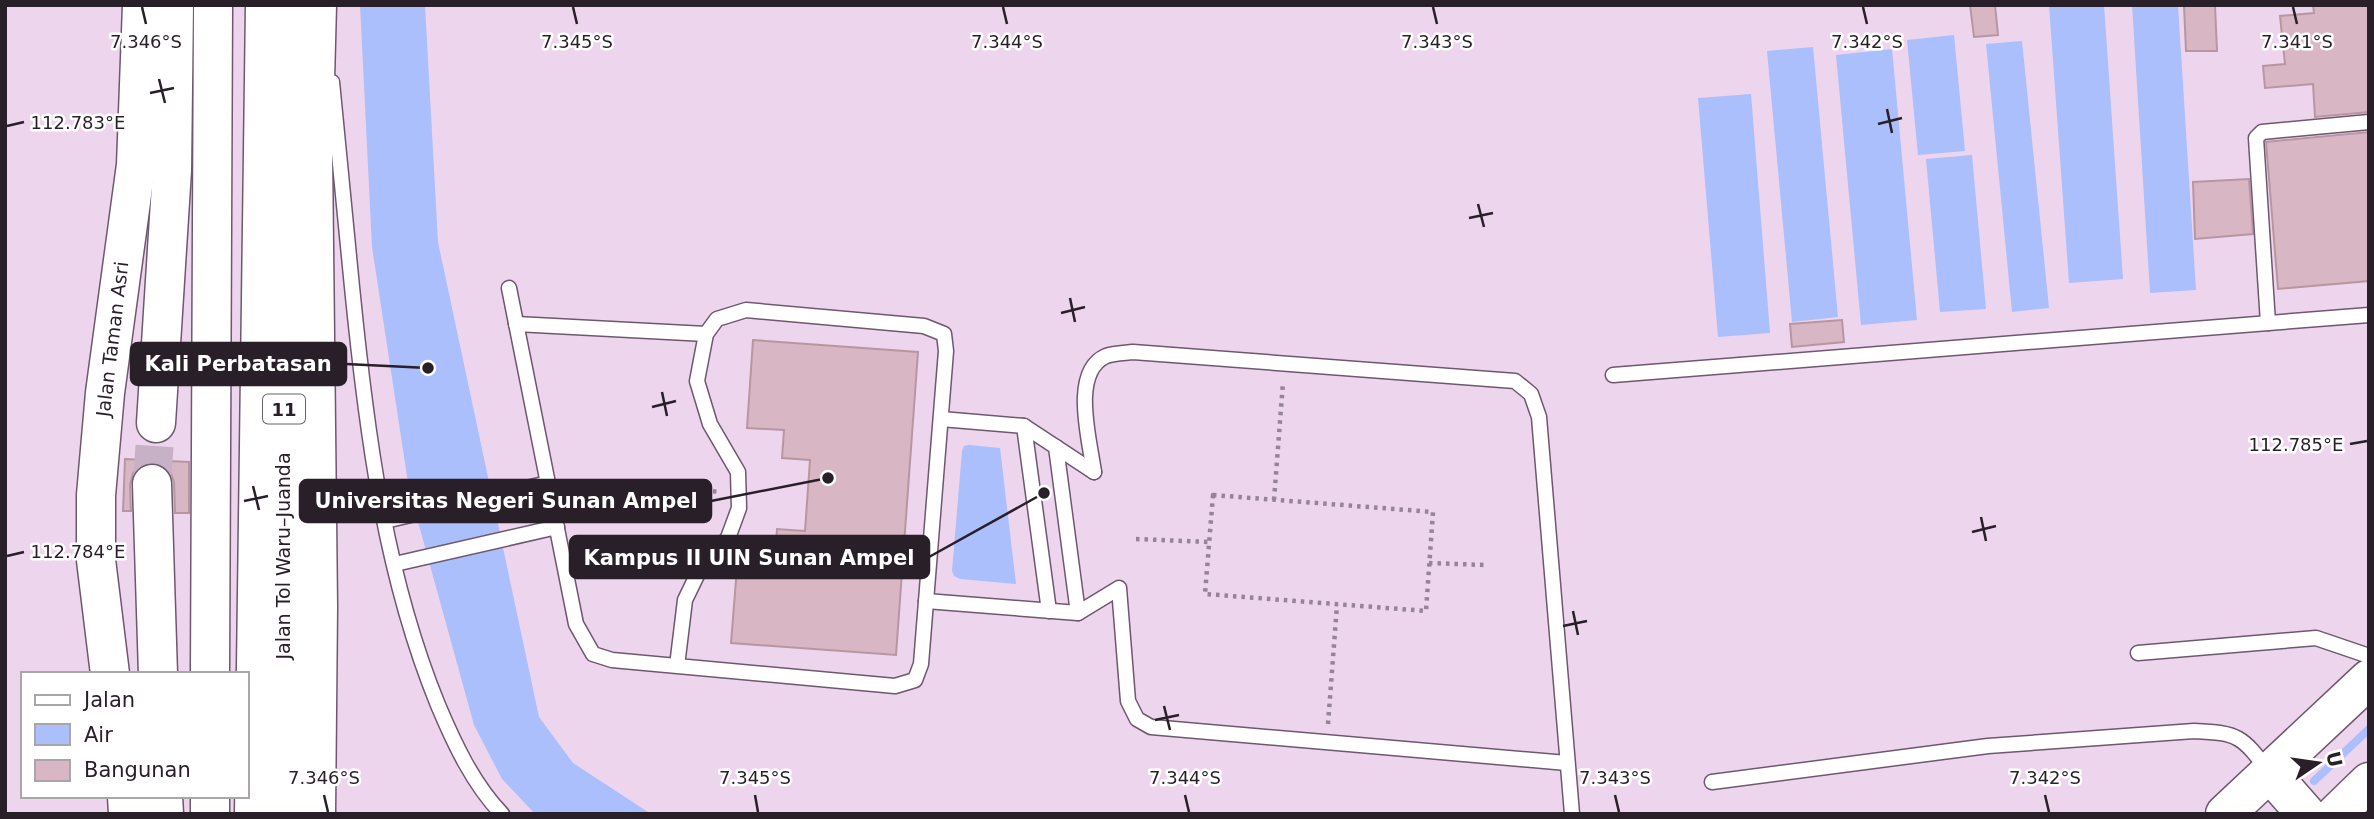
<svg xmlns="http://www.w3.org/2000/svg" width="2374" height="819" viewBox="0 0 2374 819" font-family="'DejaVu Sans',sans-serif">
  <rect width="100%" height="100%" fill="#eed5ee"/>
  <!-- water -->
  <g fill="#aabffb">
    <path d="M360,5h65l13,237 101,475 34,46 78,51h-116l-33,-35 -28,-54 -65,-236 -37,-242z"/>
    <path d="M2049,5h55l19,274 -54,4z"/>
    <path d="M2132,5h46l18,285 -46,3z"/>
    <path d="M1954,35l11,116 -47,4 -11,-115z"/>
    <path d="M2022,41l27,267 -37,4 -26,-268z"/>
    <path d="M1813,47l25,270 -46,5 -25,-271z"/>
    <path d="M1892,49l25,271 -56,5 -25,-270z"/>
    <path d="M1751,94l19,239 -52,4 -20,-239z"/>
    <path d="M1972,155l14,154 -46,3 -14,-153z"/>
    <path d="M969,445l31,3 16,136 -56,-5 -6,-3 -2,-5 10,-120 2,-5z"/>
  </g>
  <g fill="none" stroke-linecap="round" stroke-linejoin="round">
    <!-- stream -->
    <path stroke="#aabffb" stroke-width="8" d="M2314,781l55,-52"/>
  </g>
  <!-- building -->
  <g fill="#d9b6c3" stroke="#b796a2" stroke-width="2">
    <path d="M1970,5h25l3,30 -24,2z"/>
    <path d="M2184,5h31l2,46h-31z"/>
    <path d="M2313,5h56v107l-54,5 -2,-33 -48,4 -2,-22 22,-2 -5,-48 34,-3z"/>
    <path d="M2369,132v149l-91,8 -12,-147z"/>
    <path d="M2249,179l4,55 -58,5 -2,-57z"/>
    <path d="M1842,320l2,22 -52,5 -2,-23z"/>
    <path d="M753,340l165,12 -22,303 -165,-12 7,-88 37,2 2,-28 28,2 5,-71 -28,-2 2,-28 -37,-2z"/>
    <path d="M125,459l64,3v51h-14l-1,-30 -3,-10 -8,-8 -11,-3 -11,3 -8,8 -3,12 1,26h-8z"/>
  </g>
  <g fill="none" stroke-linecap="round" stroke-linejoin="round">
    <!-- motorway-tunnel -->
    <path stroke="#c6b1c6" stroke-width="38" stroke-dasharray="38 19" stroke-linecap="butt" d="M152,484l4,-61"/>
    <defs>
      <g id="service">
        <path d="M332,82c6,68 14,137 20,205 14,141 32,286 86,418 16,38 35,79 64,109"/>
        <path d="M509,288l67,336 17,30 19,6 283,26 20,-6 6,-16 25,-313 -2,-17 -20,-8 -178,-16 -29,9 -11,15 -9,47 13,43 28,48 1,36 -11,30 -27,29 -16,33 -8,66"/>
        <path d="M2268,323l-12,-185 6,-6 107,-10"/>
        <path d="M516,324l190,10"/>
        <path d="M1613,375l756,-60"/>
        <path d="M941,419l83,7 70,46"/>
        <path d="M1024,426l25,185"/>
        <path d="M1056,447l22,166"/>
        <path d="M1094,472c-4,-31 -24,-100 12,-116 8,-3 19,-3 27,-4l382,29 16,13 8,23 33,397"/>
        <path d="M385,521l163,-38"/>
        <path d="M395,564l162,-37"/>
        <path d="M926,601l152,12 41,-25 9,113 9,18 14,8 416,36"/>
        <path d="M2138,653l178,-15 53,18"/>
        <path d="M1712,782l276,-36 206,-15c45,2 48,5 75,41"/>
      </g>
      <g id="secondary">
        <path d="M110,674l-14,-114v-65l9,-102 31,-228 6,-160"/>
        <path d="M127,796l1,18"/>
        <path d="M254,814l11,-809"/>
        <path d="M316,814l2,-207 -5,-452 4,-150"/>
      </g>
      <g id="primary">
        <path d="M2270,773l36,41"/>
        <path d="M2225,814l144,-135"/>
        <path d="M2336,814l33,-32"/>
      </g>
      <g id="motorway">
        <path d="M156,423l16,-253 2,-165"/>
        <path d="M152,484l6,190"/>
        <path d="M210,674l3,-669"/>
        <path d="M163,796l1,18"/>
        <path d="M210,814v-18"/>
        <path d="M281,814l7,-809"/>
      </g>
    </defs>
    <!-- service casing -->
    <use href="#service" stroke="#6e586e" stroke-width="17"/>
    <!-- secondary casing -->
    <use href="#secondary" stroke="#6e586e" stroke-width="41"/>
    <!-- primary casing -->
    <use href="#primary" stroke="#6e586e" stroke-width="41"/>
    <!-- motorway casing -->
    <use href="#motorway" stroke="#6e586e" stroke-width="41"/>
    <!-- path -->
    <g stroke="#958495" stroke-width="4.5" stroke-dasharray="3.5 5" stroke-linecap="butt">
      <path d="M569,491l67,-6 85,7"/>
      <path d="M1213,495l220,17 -7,99 -221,-17z"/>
      <path d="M1274,500l9,-118"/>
      <path d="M1136,539l73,3"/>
      <path d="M1429,563l56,2"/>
      <path d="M1328,724l9,-119"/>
    </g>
    <!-- service -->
    <use href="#service" stroke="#fff" stroke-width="14"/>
    <!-- secondary -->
    <use href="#secondary" stroke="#fff" stroke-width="38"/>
    <!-- primary -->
    <use href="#primary" stroke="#fff" stroke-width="38"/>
    <!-- motorway -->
    <use href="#motorway" stroke="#fff" stroke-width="38"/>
  </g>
  <!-- ticks -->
  <path fill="none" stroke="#281f28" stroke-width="2.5" d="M142,7l4,17M573,7l4,17M1003,7l4,17M1433,7l4,17M1863,7l4,17M2293,7l4,17M159,79l6,24M150,93l24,-5M1887,109l5,24M1878,124l24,-6M7,126l17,-4M1478,204l6,23M1469,218l24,-5M1070,298l5,24M1061,313l24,-6M662,392l5,24M652,407l24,-6M2350,444l17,-3M253,486l6,24M244,501l24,-5M1981,517l5,24M1972,532l24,-6M7,556l17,-4M1573,611l5,24M1563,626l24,-5M1164,706l6,24M1155,720l24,-5M324,795l4,17M755,795l3,17M1185,795l4,17M1615,795l4,17M2045,795l4,17"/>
  <g text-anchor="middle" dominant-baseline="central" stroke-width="5" stroke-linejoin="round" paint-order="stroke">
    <!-- shield labels -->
    <rect fill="#fff" stroke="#686268" stroke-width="2" x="263" y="394.5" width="42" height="29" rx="5"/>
    <g font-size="18" font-weight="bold" fill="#281f28">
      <text x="284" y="409">11</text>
    </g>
    <!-- street labels -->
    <g font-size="19" fill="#281f28" stroke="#fff">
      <text transform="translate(112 339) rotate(-83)">Jalan Taman Asri</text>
      <text transform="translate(283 556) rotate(-90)">Jalan Tol Waru–Juanda</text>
    </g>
  </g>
  <g font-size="18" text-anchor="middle" fill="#281f28" stroke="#fff" stroke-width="5" stroke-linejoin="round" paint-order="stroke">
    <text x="146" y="48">7.346°S</text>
    <text x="577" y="48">7.345°S</text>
    <text x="1007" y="48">7.344°S</text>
    <text x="1437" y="48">7.343°S</text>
    <text x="1867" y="48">7.342°S</text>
    <text x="2297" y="48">7.341°S</text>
    <text x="78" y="129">112.783°E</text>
    <text x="2296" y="451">112.785°E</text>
    <text x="78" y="558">112.784°E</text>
    <text x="324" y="784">7.346°S</text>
    <text x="755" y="784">7.345°S</text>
    <text x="1185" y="784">7.344°S</text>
    <text x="1615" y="784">7.343°S</text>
    <text x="2045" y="784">7.342°S</text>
  </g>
  <!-- callouts -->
  <path fill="none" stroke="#281f28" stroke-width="2.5" d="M428 368L346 364M828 478L711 501M1044 493L929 557"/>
  <g fill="#281f28" stroke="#fff" stroke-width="2.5">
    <circle cx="428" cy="368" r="7"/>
    <circle cx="828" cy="478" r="7"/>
    <circle cx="1044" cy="493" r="7"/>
  </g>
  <g fill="#281f28" stroke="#281f28" stroke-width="2.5">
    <rect x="131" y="343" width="215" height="42" rx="7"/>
    <rect x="300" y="480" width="411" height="42" rx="7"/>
    <rect x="570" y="536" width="359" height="42" rx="7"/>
  </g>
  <g font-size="21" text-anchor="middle" font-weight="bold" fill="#fff">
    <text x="238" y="371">Kali Perbatasan</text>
    <text x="506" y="508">Universitas Negeri Sunan Ampel</text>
    <text x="749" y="565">Kampus II UIN Sunan Ampel</text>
  </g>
  <!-- border -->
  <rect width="2374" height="819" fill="none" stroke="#281f28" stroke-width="14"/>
  <!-- legend -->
  <rect x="21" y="672" width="228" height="126" fill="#ffffff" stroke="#a9a5a9" stroke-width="2"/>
  <rect x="35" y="695" width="35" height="10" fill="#ffffff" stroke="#a9a5a9" stroke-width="2"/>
  <text x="84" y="707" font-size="21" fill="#281f28">Jalan</text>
  <rect x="35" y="724" width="35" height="21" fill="#aabffb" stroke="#a9a5a9" stroke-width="2"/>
  <text x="84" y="742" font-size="21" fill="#281f28">Air</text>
  <rect x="35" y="760" width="35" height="21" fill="#d9b6c3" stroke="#a9a5a9" stroke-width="2"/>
  <text x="84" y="777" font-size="21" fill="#281f28">Bangunan</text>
  <!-- north arrow -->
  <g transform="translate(2318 763) rotate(77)" stroke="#ffffff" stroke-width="5" paint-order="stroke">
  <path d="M0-5L12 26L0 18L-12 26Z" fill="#281f28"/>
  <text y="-10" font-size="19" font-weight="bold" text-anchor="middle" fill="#281f28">U</text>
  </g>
</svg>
